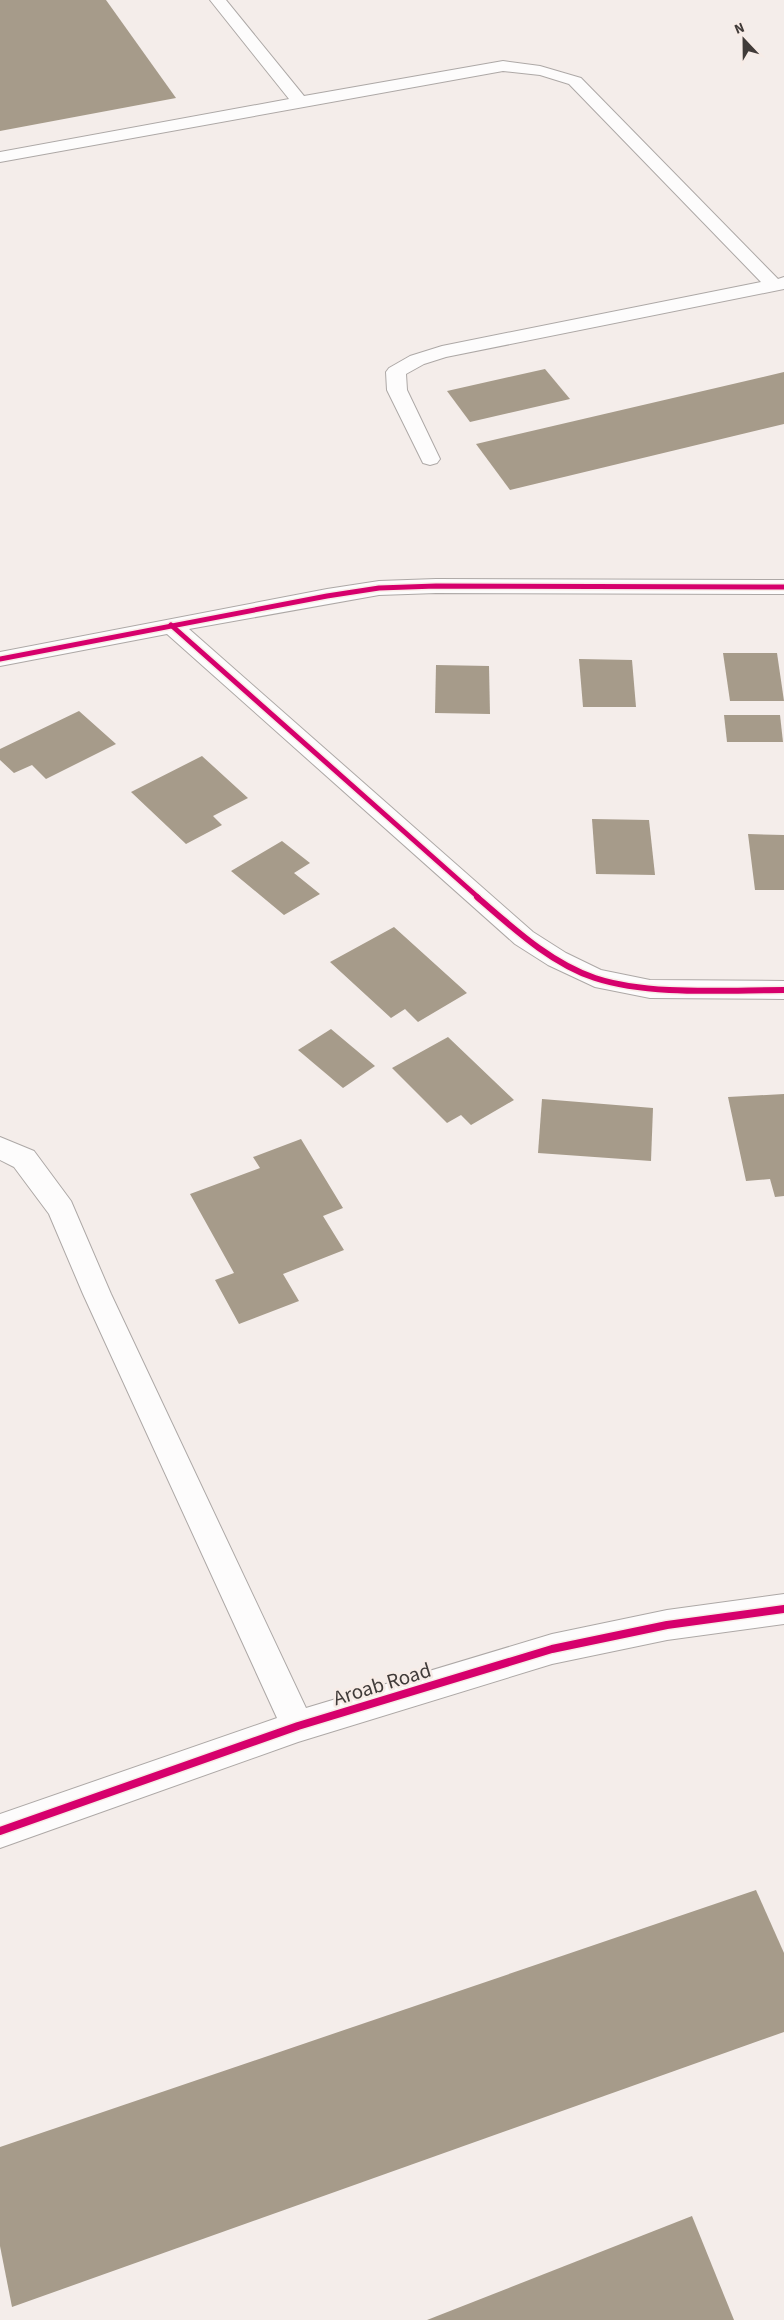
<svg xmlns="http://www.w3.org/2000/svg" width="784" height="2320" viewBox="0 0 784 2320" font-family="'Source Sans 3',sans-serif">
  <rect width="100%" height="100%" fill="#f4edea"/>
  <!-- building -->
  <g fill="#a69b8a">
    <path d="M0,0h106l70,98 -176,33z"/>
    <path d="M545,369l25,30 -100,23 -23,-31z"/>
    <path d="M784,372v52l-274,66 -34,-46z"/>
    <path d="M723,653h54l7,48h-54z"/>
    <path d="M579,659l53,1 4,47h-53z"/>
    <path d="M436,665l53,1 1,48 -55,-1z"/>
    <path d="M79,711l37,33 -70,35 -14,-14 -18,8 -14,-13v-11z"/>
    <path d="M724,715h56l3,27h-56z"/>
    <path d="M202,756l46,42 -35,18 9,9 -36,19 -55,-52z"/>
    <path d="M592,819l57,1 6,55 -59,-1z"/>
    <path d="M748,834l36,1v55h-29z"/>
    <path d="M282,841l28,22 -16,10 26,21 -36,21 -53,-44z"/>
    <path d="M394,927l73,66 -49,29 -13,-13 -14,9 -61,-56z"/>
    <path d="M331,1029l44,37 -32,22 -45,-38z"/>
    <path d="M448,1037l66,63 -43,25 -10,-10 -14,8 -55,-55z"/>
    <path d="M784,1094v102l-9,1 -5,-18 -24,2 -18,-84z"/>
    <path d="M542,1099l111,9 -2,53 -113,-8z"/>
    <path d="M301,1139l42,69 -20,8 21,34 -61,24 16,27 -60,23 -24,-44 19,-7 -44,-79 70,-26 -7,-11z"/>
    <path d="M756,1890l28,63v79l-772,275 -12,-61v-99z"/>
    <path d="M692,2216l42,104h-307z"/>
  </g>
  <g fill="none" stroke-linecap="round" stroke-linejoin="round">
    <defs>
      <g id="minor">
        <path d="M210,0h16l78,96 199,-35 37,5 41,12 197,201 6,-2v12l-338,68 -22,7 -18,10 1,16 33,69 -3,4 -7,2 -7,-2 -36,-73 -1,-18 3,-4 21,-12 32,-10 319,-64 -192,-198 -29,-9 -37,-4 -503,91v-10l289,-53z"/>
        <path d="M436,579l348,1v14l-348,-1 -57,2 -190,34 344,303 33,21 35,17 49,10 134,1v18l-134,-1 -55,-11 -47,-22 -33,-21 -348,-310 -167,32v-14l327,-63 52,-8z"/>
        <path d="M0,1137l34,14 37,50 40,93 195,414 246,-74 115,-24 117,-16v30l-117,16 -115,24 -254,78 -298,106v-34l277,-96 -194,-424 -34,-80 -35,-47 -14,-7z"/>
      </g>
    </defs>
    <!-- minor casing -->
    <use href="#minor" stroke="#ada8a6" stroke-width="2"/>
    <!-- minor -->
    <use href="#minor" fill="#fdfcfc" fill-rule="evenodd"/>
    <defs>
      <g id="cycleway-far2">
        <path d="M171,625l308,273"/>
        <path d="M0,659l327,-63 52,-8 57,-2 348,1"/>
      </g>
      <path id="cycleway-far1" d="M477,897c35,30 73,66 118,81 55,18 131,12 189,12"/>
      <path id="cycleway" d="M0,1831l298,-105 254,-77 115,-24 117,-16"/>
    </defs>
    <!-- cycleway-far2 casing -->
    <use href="#cycleway-far2" stroke="#f7ece7" stroke-width="8"/>
    <!-- cycleway-far1 casing -->
    <use href="#cycleway-far1" stroke="#f7ece7" stroke-width="9"/>
    <!-- cycleway casing -->
    <use href="#cycleway" stroke="#f7ece7" stroke-width="11"/>
    <!-- cycleway-far2 -->
    <use href="#cycleway-far2" stroke="#d6006c" stroke-width="5"/>
    <!-- cycleway-far1 -->
    <use href="#cycleway-far1" stroke="#d6006c" stroke-width="6"/>
    <!-- cycleway -->
    <use href="#cycleway" stroke="#d6006c" stroke-width="8"/>
  </g>
  <g text-anchor="middle" dominant-baseline="central" stroke-width="5" stroke-linejoin="round" paint-order="stroke">
    <!-- near-street labels -->
    <g font-size="21" fill="#403b39" stroke="#f7ece7">
      <text transform="translate(382 1684) rotate(-17)">Aroab Road</text>
    </g>
  </g>
  <!-- north arrow -->
  <g transform="translate(744 40) rotate(338)" stroke="#f7ece7" stroke-width="4" paint-order="stroke">
  <path d="M0-4L9 19L0 12L-9 19Z" fill="#403b39"/>
  <text y="-8" font-size="14" font-weight="bold" text-anchor="middle" fill="#403b39">N</text>
  </g>
</svg>
